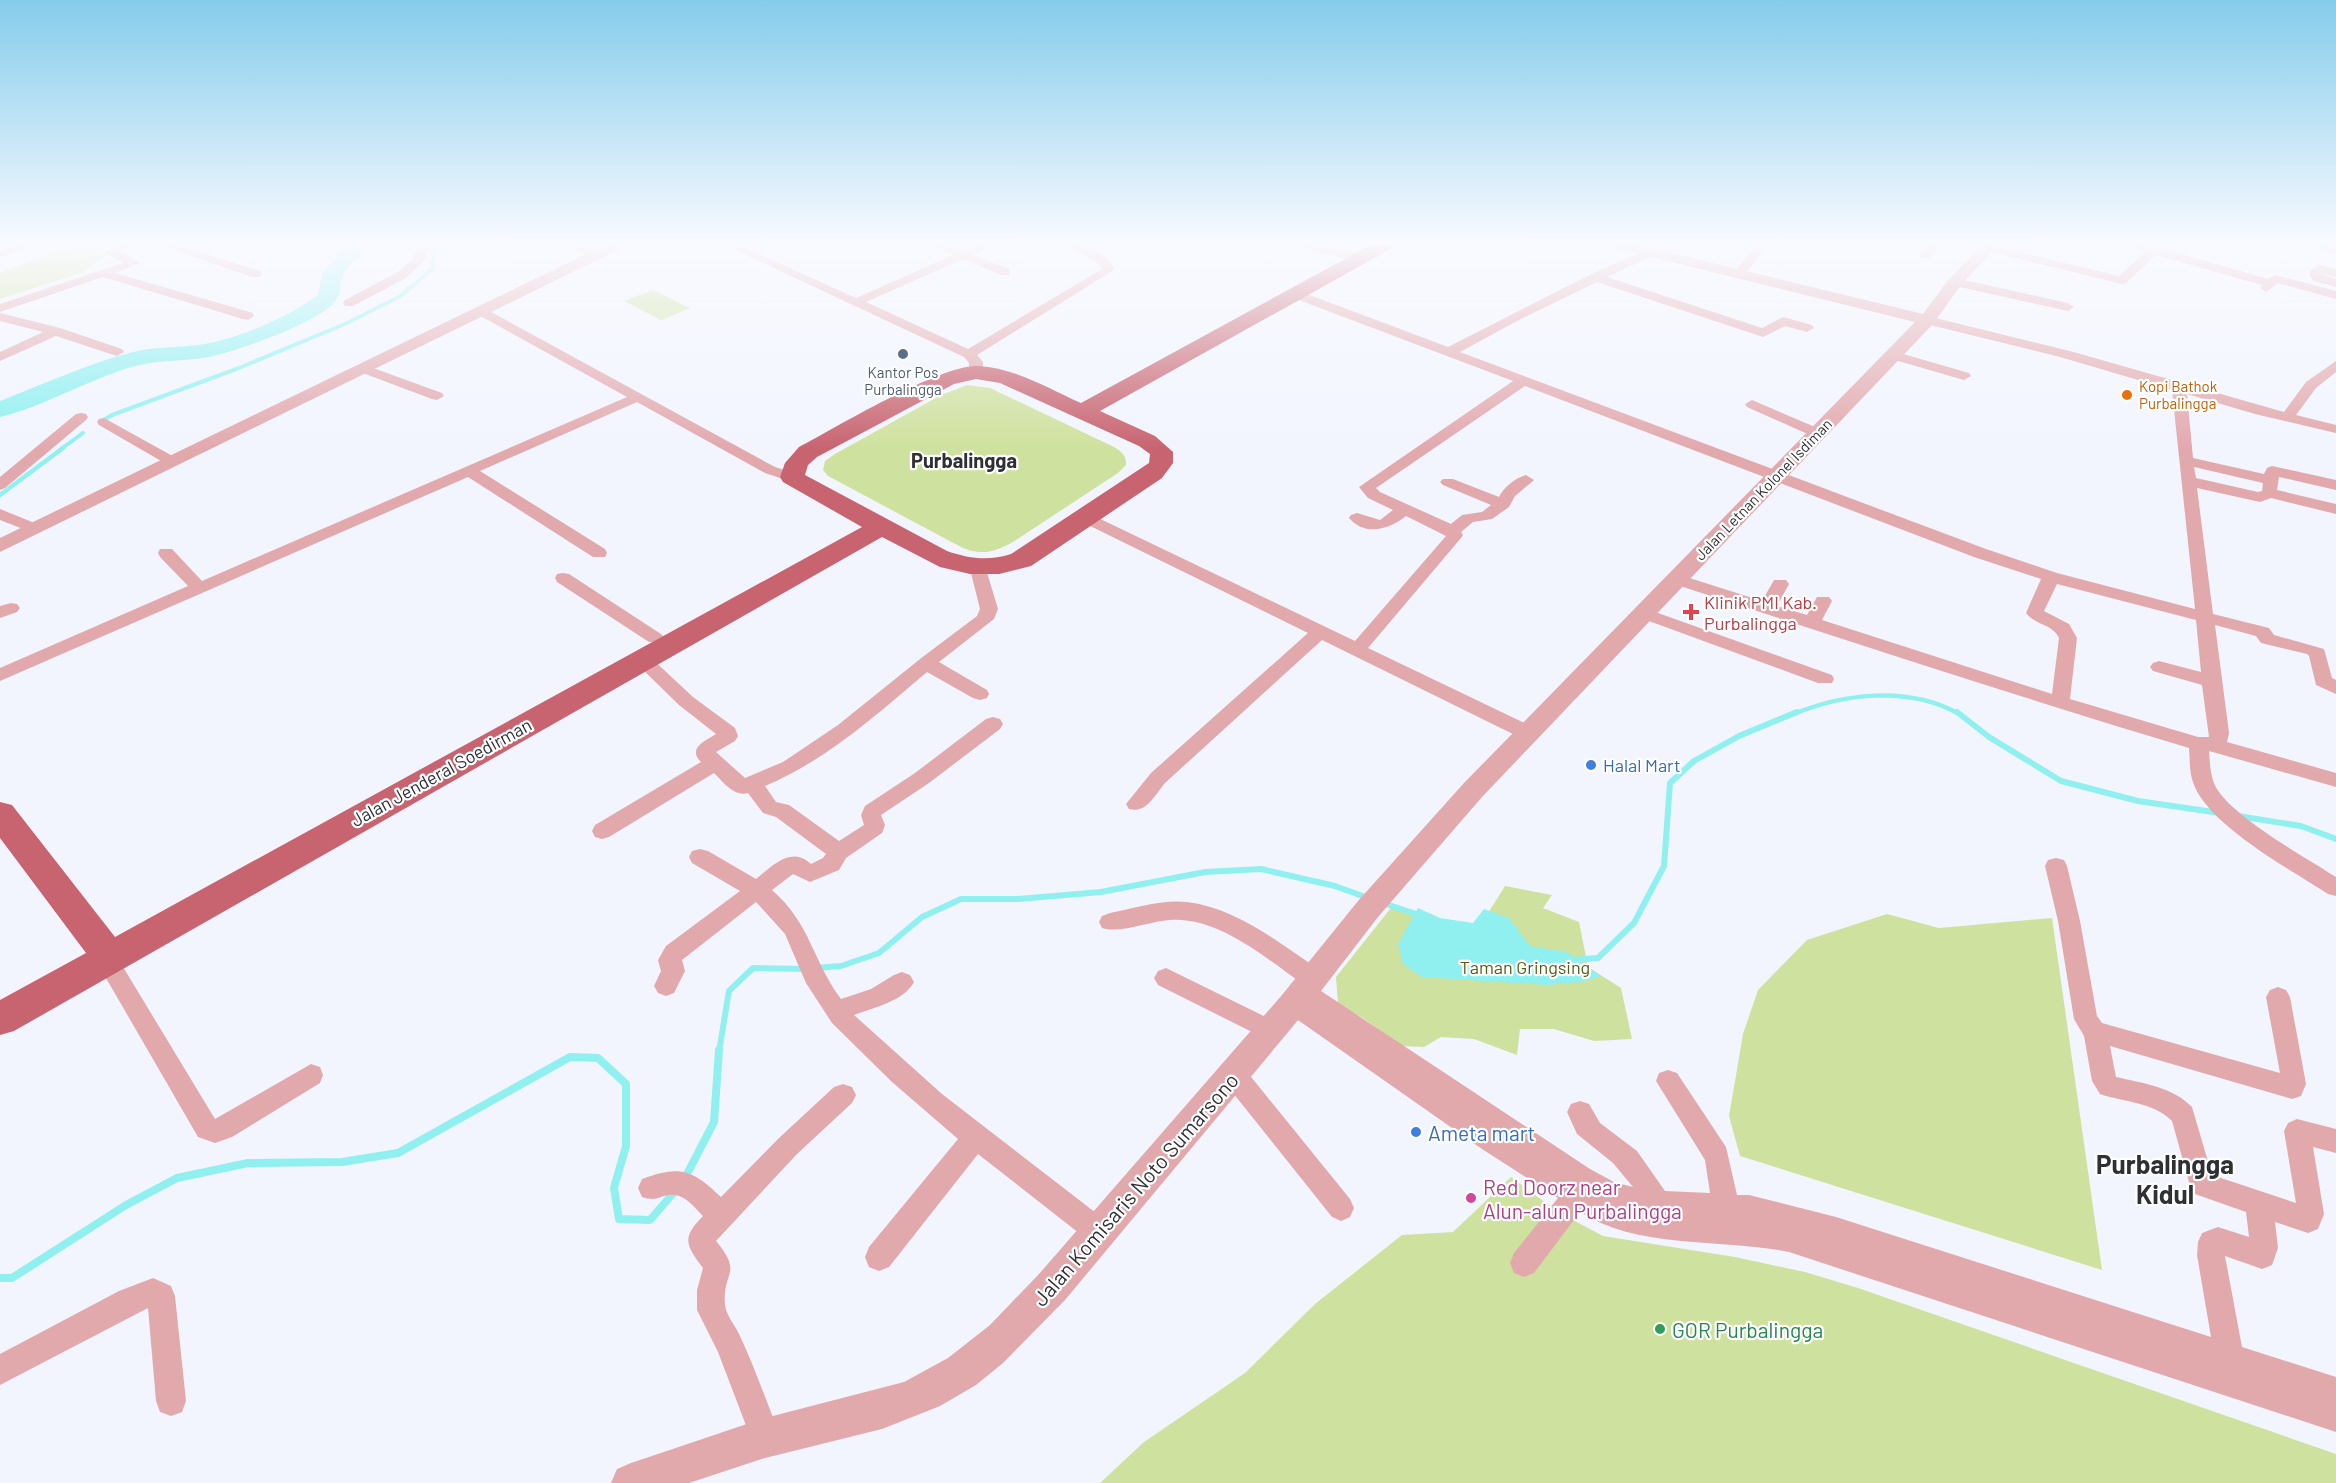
<svg xmlns="http://www.w3.org/2000/svg" width="2336" height="1483" viewBox="0 0 2336 1483" font-family="Barlow,sans-serif">
  <rect width="100%" height="100%" fill="#f2f5fe"/>
  <!-- green -->
  <g fill="#cfe19e">
    <path d="M77,242h51l-36,11 13,3 -21,16 -84,27v-26l62,-24h6z"/>
    <path d="M653,290l37,18 -29,12 -37,-19z"/>
    <path d="M967,385l23,3 124,59c8,5 12,8 12,18l-8,8 -102,67c-20,12 -35,17 -57,6l-131,-70 -5,-6 2,-9 10,-7 106,-59z"/>
    <path d="M1505,886l47,9 -9,13 36,14 9,45 33,21 11,51 -38,2 -40,-12h-34l-3,26 -43,-16 -33,-2 -17,10 -22,-1 -39,-28 -25,-14 -2,-27 58,-73 36,20 50,2z"/>
    <path d="M1887,914l52,14 113,-10 50,352 -362,-114 -11,-40 14,-82 15,-44 49,-50z"/>
    <path d="M1511,1177l47,35 45,24 132,21 70,15 53,16 478,166v29h-1236l44,-41 101,-69 70,-69 87,-69 51,-3z"/>
  </g>
  <!-- water -->
  <path fill="#90f0f0" d="M1418,908l22,10 33,5 11,-14 25,9 21,28 37,6 34,24 -18,6 -36,3 -125,-8 -19,-13 -5,-20z"/>
  <g fill="none" stroke-linecap="round" stroke-linejoin="round">
    <!-- stream-far3 -->
    <g stroke="#90f0f0" stroke-width="4">
      <path d="M100,422l12,-7 127,-47 106,-44 56,-28 32,-28v-21l4,-5"/>
      <path d="M61,449l22,-16"/>
    </g>
    <!-- stream-far2 -->
    <g stroke="#90f0f0" stroke-width="4.5">
      <path d="M0,495l63,-47"/>
      <path d="M1794,714c50,-21 116,-28 165,0"/>
    </g>
    <!-- stream-far1 -->
    <g stroke="#90f0f0" stroke-width="6">
      <path d="M1957,712l32,25 72,44 77,20 82,12"/>
      <path d="M2238,816l63,10 35,13"/>
      <path d="M1383,903l36,12"/>
      <path d="M1571,960l27,-2 36,-35 30,-57 6,-83 24,-22 45,-25 58,-24"/>
      <path d="M815,968l26,-2 38,-13 43,-36 39,-18h57l83,-7 104,-20 56,-3 74,17 33,12"/>
      <path d="M719,1052l10,-61 24,-23 53,1"/>
    </g>
    <!-- stream -->
    <g stroke="#90f0f0" stroke-width="8">
      <path d="M685,1178l29,-56 5,-72"/>
      <path d="M0,1278h12l114,-73 51,-27 71,-15 94,-1 56,-9 172,-96 28,1 28,26v62l-12,42 5,31 31,1 26,-30"/>
    </g>
    <!-- river -->
    <path fill="#90f0f0" fill-rule="evenodd" d="M339,242h24l2,2c-3,14 -14,18 -21,29 -5,8 -2,19 -7,26 -14,23 -101,52 -128,58 -26,5 -51,2 -77,10 -45,13 -87,39 -132,50v-16c44,-17 87,-37 133,-49 24,-6 48,-4 72,-8 35,-6 85,-28 113,-49l4,-21 22,-26z"/>
    <!-- minor -->
    <g fill="#e2a9ad" fill-rule="evenodd">
      <path d="M23,242h17l-40,15v-8z"/>
      <path d="M124,242h15l-19,10 20,11 -25,10 138,40 1,3 -6,4 -5,-1 -140,-42 -103,35v-8l123,-41 -19,-11z"/>
      <path d="M151,242h17l92,29 2,3 -2,3h-8z"/>
      <path d="M419,242h12l-7,19 -18,17 -53,28h-8l-2,-3 2,-3 53,-28 15,-13z"/>
      <path d="M558,242h16l28,13 -2,3h-8z"/>
      <path d="M718,242h15l123,56 97,-43 -26,-11 -2,-2h16l22,9 21,-9h15l-26,13 36,14v6h-8l-38,-16 -97,43 102,47 134,-80 -3,-5 -36,-22c16,0 47,10 51,28l-137,85 6,7v10l-7,4 -7,-4v-9l-5,-6z"/>
      <path d="M1283,242h20l60,13 2,3 -6,4 -74,-18z"/>
      <path d="M1358,242h21l9,4 -6,4 -22,-6z"/>
      <path d="M1758,242h12l-27,35h-8l-2,-3z"/>
      <path d="M1931,242h12l-14,16h-8l-2,-3z"/>
      <path d="M2116,242h18l20,4 114,33 7,-4 4,1 57,15v8l-58,-16 -12,9 -6,-4 2,-3 -106,-30 -30,28 -4,1 -139,-34 -2,-2 6,-4 132,32 26,-24z"/>
      <path d="M2298,242h19l19,4v8l-36,-10z"/>
      <path d="M1650,248l4,1v6l-47,22 155,51 21,-11 29,8 2,3 -7,4 -22,-6 -22,11 -166,-55 -80,39 -57,31 526,197 71,24 138,36 -23,-219 -112,-33 -138,-34 -1,-3 6,-4 143,35 214,61 22,-30 30,-21v11l-20,16 -20,27 40,10v8l-81,-19 -68,-20 6,64 71,16 3,-6 5,-2 64,14v10l-57,-13 -2,13 59,14v10l-65,-16 -11,4 -63,-14 16,126 56,14 5,7 50,14 8,29 4,2v14l-20,-9 -7,-29 -2,-2 -46,-11 -5,-7 -41,-11 14,108 -2,9 109,31v14l-127,-36c1,10 1,23 5,32 12,31 93,75 122,94v19l-8,-2c-37,-24 -118,-68 -134,-109 -5,-11 -4,-25 -5,-37 -174,-52 -346,-109 -518,-165l-2,-4 2,-4 6,-1 85,27 12,-21h12l3,4 -12,22 30,9 10,-18h12l3,4 -10,19 230,74 7,-56c-6,-14 -24,-13 -33,-25l15,-34 -67,-22 -449,-171 -149,102 4,4 71,32 11,-9 20,-3 9,-7 -48,-20 -3,-3 3,-3h10l46,18c5,-10 16,-19 27,-22l8,5 -19,16 -6,11 -17,12 -19,3 -12,10 2,3 -2,3 -93,110 167,80 3,5 -3,5 -7,2 -7,-2 -199,-98 -157,143c-10,12 -19,31 -36,26l-3,-5 25,-31 157,-140 -228,-112 -2,-3 2,-3h12l263,126 91,-105 -40,-20c-16,13 -41,21 -57,2l2,-3 6,-2 23,7 13,-10 -25,-12 -9,-11 154,-106 -222,-84 -2,-3 2,-3h8l149,56 143,-73zM2194,467l69,16 -1,8 -4,1 -62,-14zM2057,584l139,36 5,52 -42,-11 -6,2 -3,4 3,4 49,14 7,52h-11l-128,-38 7,-61 -8,-14 -25,-13z"/>
      <path d="M2320,265l16,4v8l-15,-3 15,5v8l-22,-6 -4,-4v-6z"/>
      <path d="M1955,278l113,25 6,4 -6,4 -117,-26v-6z"/>
      <path d="M482,307l293,160 22,7 3,3 -8,5 -27,-9 -128,-71 -157,69 125,78 2,4 -2,4h-12l-125,-80 -468,204v-13l188,-82 -28,-29 -2,-4 2,-4h12l30,32 425,-184 -150,-83 -1,-3 1,-3z"/>
      <path d="M0,313l60,15 62,21 2,3 -7,4 -61,-20 -56,25v-9l43,-20 -43,-11z"/>
      <path d="M1893,351l76,22 2,3 -7,4 -76,-22 -2,-3z"/>
      <path d="M365,365l77,28 2,3 -7,4 -5,-1 -72,-27 -2,-3z"/>
      <path d="M1752,400l70,30 2,3 -2,3h-10l-65,-29 -2,-3z"/>
      <path d="M81,413l5,1 2,3 -2,3 -81,68 -5,2v-13l76,-63z"/>
      <path d="M104,418l74,41 3,3 -8,5 -5,-2 -69,-40 -2,-3 2,-3z"/>
      <path d="M0,509l42,17 2,3 -8,5 -36,-14z"/>
      <path d="M978,564l8,5 12,40 -4,10 -55,43 48,28 2,4 -2,4 -7,2 -7,-2 -46,-26c-51,43 -100,88 -162,114l11,16 13,3 50,36 25,-16 -3,-10 4,-9 50,-33 71,-54 7,-2 7,2 3,5 -3,5 -71,54 -48,32 4,10 -3,8 -36,25 -7,12 -29,12 -17,-8 -21,16c39,34 40,70 69,109l30,-10 23,-14 8,-3 8,3 4,7c-10,19 -41,26 -60,33l88,79 167,129 4,9 -4,9 -10,4 -10,-4 -111,-87 -89,113 -10,4 -10,-4 -4,-10 4,-10 89,-108 -66,-57 -60,-59 -26,-40 -21,-49 -29,-32 -74,58 3,11 -11,22 -8,3 -8,-3 -4,-7 7,-15 -3,-11 8,-14 74,-55 -48,-28 -3,-6 3,-6 8,-2 8,2 48,28c16,-13 35,-34 55,-15l12,-6 3,-4 -50,-37 -13,-4 -15,-20c-14,4 -25,-11 -34,-20l-105,64 -7,2 -7,-2 -3,-6 3,-6 106,-63c-14,-14 4,-21 15,-28l-37,-29 -42,-41 -3,-4 3,-4h12l44,41 42,31 3,8 -3,5 -19,11 29,26 38,-16 55,-37 82,-66 57,-43 3,-7 -10,-40z"/>
      <path d="M563,573l6,1 92,60 3,4 -3,4h-12l-92,-60 -2,-4 2,-4z"/>
      <path d="M11,603l6,1 3,4 -3,4 -17,6v-12z"/>
      <path d="M1644,608l188,67 2,4 -2,4h-14l-180,-66 -3,-4 3,-4z"/>
      <path d="M2056,858l8,2 3,6 13,55 17,95 5,7 178,50 -14,-76 4,-7 8,-3 8,3 4,7 16,87 -5,12 -9,3 -182,-53 6,31c26,6 57,10 76,30l20,68 84,28 -12,-72 4,-8 9,-4 39,10v24l-23,-6 11,67 -6,15 -10,4 -33,-11 3,26 -6,17 -10,4 -37,-13 17,91 94,30v55l-547,-180c-67,-14 -150,-2 -209,-40l-46,61 -10,4 -10,-4 -4,-10 4,-10 44,-55 -76,-49 -197,-138 -4,-7 4,-7 7,-3 -2,-3 4,-7 6,-2c-37,-26 -82,-65 -130,-62 -20,1 -50,14 -68,8l-3,-6 3,-6 8,-3c25,-5 52,-14 77,-11 50,6 94,42 134,69l4,7 -4,7 -6,2 275,182 24,13 19,5 -20,-24 -36,-29 -10,-22 4,-8 9,-3 9,3 11,19 37,28 28,40 45,2 -5,-33 -49,-79 3,-8 9,-3 9,3 49,74 11,48h12l87,22 375,120 -14,-82 1,-13 4,-9 16,-6 31,10 -3,-25 -54,-19 -20,-72c-18,-19 -49,-19 -72,-27l-8,-13 -8,-45 -10,-17 -16,-98 -13,-55 3,-6z"/>
      <path d="M106,950l8,2 101,167 96,-55 9,3 3,8 -3,8 -88,54 -17,6 -17,-6 -103,-178 3,-7z"/>
      <path d="M1166,968l112,55 4,7 -4,7 -8,3 -8,-3 -104,-52 -4,-7 4,-7z"/>
      <path d="M1234,1064l9,3 107,132 4,9 -4,9 -9,4 -9,-4 -107,-134 -3,-8 3,-8z"/>
      <path d="M843,1084l9,3 4,8 -4,8 -55,51 -81,87c28,34 6,29 9,64 1,10 10,20 14,29 16,34 28,69 42,104l-4,11 -11,4 -11,-4 -37,-97 -21,-42v-20l6,-22c-17,-23 -22,-30 0,-52 -7,-7 -17,-20 -28,-21 -14,-2 -16,8 -33,2l-4,-9 4,-9c37,-14 50,-10 79,18l58,-59 55,-51z"/>
      <path d="M153,1278l18,8 4,10 11,105 -4,11 -11,4 -11,-4 -4,-11 -8,-93 -148,77v-31l119,-63z"/>
    </g>
    <!-- tertiary -->
    <g fill="#e2a9ad" fill-rule="evenodd">
      <path d="M611,242h20l-3,3 -628,307v-14z"/>
      <path d="M1600,242h26l297,72 26,-35 36,-37h16l-40,43 -28,39 -451,473 -104,120 -74,96 -239,287 -62,63 -27,22 -36,21 -58,23 -117,29 -76,25h-78l6,-14 14,-6 134,-45 139,-36 44,-24 42,-33 49,-51 243,-279 76,-94 106,-118 451,-461 -312,-77z"/>
    </g>
    <!-- primary -->
    <path fill="#c86470" fill-rule="evenodd" d="M1376,242h22l-2,4 -296,165 55,25 18,16v11l-11,15 -131,88 -32,8h-29l-30,-7 -58,-30 -868,494 -14,4v-35l86,-47 -86,-115v-36l12,3 103,132 747,-410 -79,-45 -3,-5 5,-14 14,-16c38,-20 142,-83 179,-81 37,2 70,22 103,37zM976,379l24,4 139,63 11,8 -1,9 -138,91c-22,7 -41,5 -64,-3l-142,-76 3,-10 9,-8 137,-73z"/>
  </g>
  <!-- sky -->
  <linearGradient id="sky" x2="0" y2="1"><stop stop-color="#85cceb"/><stop offset="0.54" stop-color="#f9faff"/><stop offset="1" stop-color="#f9faff" stop-opacity="0"/></linearGradient>
  <rect width="2336" height="449" fill="url(#sky)"/>
  <!-- markers -->
  <circle fill="#5c6f8a" stroke="#fff" stroke-width="2" cx="903" cy="354" r="6"/>
  <circle fill="#e8710a" stroke="#fff" stroke-width="2" cx="2127" cy="395" r="6"/>
  <path fill="#e0444e" stroke="#fff" stroke-width="2" d="M1688 603h6v6h6v6h-6v6h-6v-6h-6v-6h6z"/>
  <g fill="#3f7fe0" stroke="#fff" stroke-width="2">
    <circle cx="1591" cy="765" r="6"/>
    <circle cx="1416" cy="1132" r="6"/>
  </g>
  <circle fill="#d1479c" stroke="#fff" stroke-width="2" cx="1471" cy="1198" r="6"/>
  <circle fill="#2e9e5b" stroke="#fff" stroke-width="2" cx="1660" cy="1329" r="6"/>
  <g text-anchor="middle" dominant-baseline="central" stroke-width="4.5" stroke-linejoin="round" paint-order="stroke">
    <!-- far-service labels -->
    <g font-size="15" fill="#4e5e75" stroke="#fff">
      <text x="903" y="372">Kantor Pos<tspan x="903" dy="17">Purbalingga</tspan></text>
    </g>
    <!-- far-food labels -->
    <g font-size="15" fill="#c56008" stroke="#fff" text-anchor="start">
      <text x="2139" y="386">Kopi Bathok<tspan x="2139" dy="17">Purbalingga</tspan></text>
    </g>
    <!-- far-street labels -->
    <g font-size="15" fill="#2e3033" stroke="#fff">
      <text transform="translate(1763 489) rotate(-46)">Jalan Letnan Kolonel Isdiman</text>
    </g>
    <!-- health labels -->
    <g font-size="18" fill="#be3a42" stroke="#fff" text-anchor="start">
      <text x="1704" y="602">Klinik PMI Kab.<tspan x="1704" dy="21">Purbalingga</tspan></text>
    </g>
    <!-- shop labels -->
    <g font-size="18" fill="#366cbe" stroke="#fff" text-anchor="start">
      <text x="1603" y="765">Halal Mart</text>
    </g>
    <!-- street labels -->
    <g font-size="18" fill="#2e3033" stroke="#fff">
      <text transform="translate(441 772) rotate(-29)">Jalan Jenderal Soedirman</text>
    </g>
    <!-- park labels -->
    <g font-size="18" fill="#516017" stroke="#fff">
      <text x="1525" y="967">Taman Gringsing</text>
    </g>
    <!-- far-district labels -->
    <g font-size="20" font-weight="bold" fill="#2e3033" stroke="#fff">
      <text x="964" y="460">Purbalingga</text>
    </g>
    <!-- near-shop labels -->
    <g font-size="21" fill="#366cbe" stroke="#fff" text-anchor="start">
      <text x="1428" y="1132">Ameta mart</text>
    </g>
    <!-- near-hotel labels -->
    <g font-size="21" fill="#b23c85" stroke="#fff" text-anchor="start">
      <text x="1483" y="1186">Red Doorz near<tspan x="1483" dy="24">Alun-alun Purbalingga</tspan></text>
    </g>
    <!-- near-street labels -->
    <g font-size="21" fill="#2e3033" stroke="#fff">
      <text transform="translate(1135 1189) rotate(-49)">Jalan Komisaris Noto Sumarsono</text>
    </g>
    <!-- near-leisure labels -->
    <g font-size="21" fill="#27864d" stroke="#fff" text-anchor="start">
      <text x="1672" y="1329">GOR Purbalingga</text>
    </g>
    <!-- near-quarter labels -->
    <g font-size="26" font-weight="bold" fill="#2e3033" stroke="#fff">
      <text x="2165" y="1163">Purbalingga<tspan x="2165" dy="30">Kidul</tspan></text>
    </g>
  </g>
</svg>
